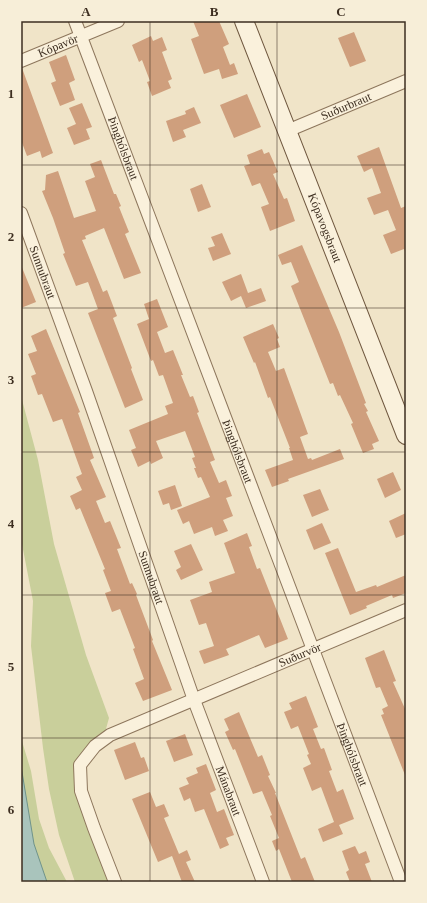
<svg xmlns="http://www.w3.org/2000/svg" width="427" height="903" viewBox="0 0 427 903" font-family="'Times New Roman',serif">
  <rect width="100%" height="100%" fill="#f0e4c8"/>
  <!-- green -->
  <g fill="#c9cf9b">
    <path d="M21,396l17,64 16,84 32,111 23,63 -5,18 -27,29 33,117h-35l-16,-47 -10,-46 -6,-41 -12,-102 2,-45 -12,-62z"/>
    <path d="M21,738l10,33 8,48 10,29 18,34h-46z"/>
  </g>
  <!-- water -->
  <path fill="#a9c4bc" stroke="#6f938a" d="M21,766l13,78 13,38h-26z"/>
  <!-- building -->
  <g fill="#cf9f7d">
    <path d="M193,21h26l10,23 -6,3 7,18 4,-2 4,11 -16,5 -3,-10 -15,5 -13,-35 8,-3z"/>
    <path d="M354,32l12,29 -16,6 -12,-29z"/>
    <path d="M151,36l2,5 9,-4 5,13 -5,2 10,27 -4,2 3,7 -19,8 -5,-14 3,-1 -8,-21 -3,2 -7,-17z"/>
    <path d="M66,55l9,25 -6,3 6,17 -15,6 -9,-23 5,-2 -7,-19z"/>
    <path d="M21,68h1l31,85 -11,5 -2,-7 -13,5 -6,-16z"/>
    <path d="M247,94l14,33 -27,11 -14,-33z"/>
    <path d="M82,103l10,24 -6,2 4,10 -16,6 -7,-17 9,-4 -7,-16z"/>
    <path d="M194,107l7,16 -18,7 3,7 -13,5 -7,-21 20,-7 -1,-3z"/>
    <path d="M379,147l22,61 5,-2v47l-2,-4 -13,5 -8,-19 13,-5 -8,-20 -14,5 -7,-17 14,-5 -9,-25 -8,4 -7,-16z"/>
    <path d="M262,149l2,5 5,-2 9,20 -5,2 11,25 3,-1 8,23 -25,10 -9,-24 8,-3 -9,-21 -8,3 -8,-20 6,-2 -3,-9z"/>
    <path d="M101,160l13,34h2l5,12 -2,1 10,25 -4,2 16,39 -17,6 -20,-51 -19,8 1,3 -4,1 21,52 4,-2 10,26 -4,2 19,50 -1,1 12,31 -18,8 -37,-95 10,-4 -10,-27 -12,4 -13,-32 2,-1 -12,-35 -11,-27 3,-1 1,-15 12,-4 16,47 22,-7 -11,-30 10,-4 -5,-13z"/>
    <path d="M202,184l9,23 -13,5 -8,-23z"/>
    <path d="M222,233l9,21 -18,7 -5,-13 7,-2 -4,-9z"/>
    <path d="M302,245l37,87 27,71 -2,1 4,7 -2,1 13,29 -7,3 2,5 -11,4 -12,-29 2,-1 -13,-28 -2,1 -5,-13 -3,1 -39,-98 8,-4 -8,-20 -9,3 -4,-10z"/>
    <path d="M21,265l15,37 -15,6z"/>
    <path d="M241,274l7,19 13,-5 5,13 -20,7 -5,-12 -10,5 -9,-19z"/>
    <path d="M157,299l11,28 -11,5 8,21 8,-3 10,25h-2l9,22 3,-1 6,16 -2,1 18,47 -5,2 9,21 7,-3 6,16 -6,2 7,18 -10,4 5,11 -13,5 -3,-9 -18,7 -5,-13 -6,3 -6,-14 33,-13 -9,-20 -3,1 -4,-10h2l-4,-10 3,-1 -10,-26 -29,10 7,17 -12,6 -1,-3 -12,6 -7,-17 5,-2 -7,-18 39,-16 -3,-8 8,-3 -10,-28 -4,1 -6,-16 -2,1 -14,-37 12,-5 -5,-15z"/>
    <path d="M273,324l6,14 -2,1 3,8 -12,5 8,19 8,-3 24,66 -8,3 8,22 3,-1 1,2 28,-11 4,10 -56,20 1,2 -17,6 -7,-17 28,-10 -4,-12h1l-20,-51 -2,1 -13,-36 -1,1 -11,-26z"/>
    <path d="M46,329l34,83 -2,1 16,45 -4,2 16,37 -10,4 9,22 5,-2 11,27 -4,1 13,35 2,-1 5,11 -1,1 17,45 -1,1 20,49 -29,11 -8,-18 9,-4 -11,-30 2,-1 -15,-39 -8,3 -7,-19 6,-2 -8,-21 2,-1 -25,-61 -4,2 -6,-14 12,-6 -6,-13 6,-3 -20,-55 -9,3 -11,-28 -4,1 -7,-19 5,-2 -8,-20 9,-3 -6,-15z"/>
    <path d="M393,472l8,18 -16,8 -8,-19z"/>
    <path d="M175,485l7,21 -11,4 -2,-7 -6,2 -5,-14z"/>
    <path d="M320,489l9,21 -17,7 -9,-22z"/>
    <path d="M406,513v21l-10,4 -7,-17z"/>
    <path d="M322,523l9,20 -17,7 -8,-20z"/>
    <path d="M247,533l5,13 -3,1 8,22 3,-1 28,71 -23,9 -6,-13 -33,14 3,6 -25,9 -5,-13 15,-5 -8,-23 -7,2 -9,-25 22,-8 -3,-10 26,-9 -11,-30z"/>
    <path d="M191,544l12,26 -22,10 -5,-10 5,-3 -7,-16z"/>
    <path d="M338,548l18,44 20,-7 1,2 29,-12v18l-13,5 -1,-3 -26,11 1,2 -17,7 -25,-62z"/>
    <path d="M384,650l12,31 -3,1 13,29v63l-1,1 -24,-60 3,-1 -2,-5 6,-3 -8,-19 -4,1 -11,-30z"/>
    <path d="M306,696l12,31 -5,2 8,20 3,-1 8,22 -3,1 8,21 6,-3 11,30 -15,6 4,9 -20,8 -5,-13 16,-7 -13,-35 -9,4 -9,-23 8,-4 -4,-9 2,-1 -11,-28 -7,3 -7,-17 8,-3 -3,-6z"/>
    <path d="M239,712l19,45 4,-2 8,20 -2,1 8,17h-1l26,66 4,-2 10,25h-23l-13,-33 -3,2 -4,-10 7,-3 -9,-22 2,-1 -10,-24 -9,3 -18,-45 -2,1 -8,-18 4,-2 -5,-11z"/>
    <path d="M185,734l8,21 -19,7 -8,-21z"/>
    <path d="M135,742l6,16 3,-1 5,14 -24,9 -11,-30z"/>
    <path d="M206,764l10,26 -6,3 7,19 7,-3 10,26 -8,3 3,7 -9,4 -16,-40 -9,3 -5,-14 -6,3 -5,-13 10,-4 -3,-6 12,-5 -2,-5z"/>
    <path d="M150,792l6,15 8,-3 5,12 -5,2 15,36 8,-4 4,10 -5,2 9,20h-13l-10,-26 -14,6 -26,-63z"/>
    <path d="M355,846l4,8 7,-3 4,11 -5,2 7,18h-22l-4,-10 3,-2 -7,-19z"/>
  </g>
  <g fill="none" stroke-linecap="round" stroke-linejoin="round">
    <defs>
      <g id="street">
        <path id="s1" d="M75,21c109,287 216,575 326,861"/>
        <path id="s2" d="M21,61l97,-40"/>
        <path id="s3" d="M287,131l119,-50"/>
        <path id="s4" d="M21,213l65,178 108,309 69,182"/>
        <path id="s5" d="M115,882l-21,-54 -13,-37 -1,-26 15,-19 15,-11 296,-125"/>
      </g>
      <g id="secondary">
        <path id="s6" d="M244,21l162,414"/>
      </g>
    </defs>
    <!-- street casing -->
    <use href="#street" stroke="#8d765c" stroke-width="14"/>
    <!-- secondary casing -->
    <use href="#secondary" stroke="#6f573f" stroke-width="20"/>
    <!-- street -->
    <use href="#street" stroke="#faf1dc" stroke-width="12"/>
    <!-- secondary -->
    <use href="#secondary" stroke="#faf1dc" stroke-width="18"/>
  </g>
  <!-- grid -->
  <path fill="none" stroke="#3d2e20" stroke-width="1" stroke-opacity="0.55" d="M150,21v861M277,21v861M21,165h385M21,308h385M21,452h385M21,595h385M21,738h385"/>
  <g text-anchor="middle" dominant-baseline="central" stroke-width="3.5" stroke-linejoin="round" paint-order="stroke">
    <!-- street labels -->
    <g font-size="12" fill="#3d2e20" stroke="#f7eed8">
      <text stroke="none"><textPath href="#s2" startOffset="40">Kópavör</textPath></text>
      <text stroke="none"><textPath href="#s3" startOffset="64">Suðurbraut</textPath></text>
      <text stroke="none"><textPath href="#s1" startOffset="136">Þinghólsbraut</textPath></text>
      <text stroke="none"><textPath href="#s6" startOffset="222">Kópavogsbraut</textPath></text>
      <text stroke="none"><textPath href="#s4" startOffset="63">Sunnubraut</textPath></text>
      <text stroke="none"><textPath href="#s1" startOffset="460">Þinghólsbraut</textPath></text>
      <text stroke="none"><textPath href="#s4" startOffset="387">Sunnubraut</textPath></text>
      <text stroke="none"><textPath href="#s5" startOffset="372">Suðurvör</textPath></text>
      <text stroke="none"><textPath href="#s1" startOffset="784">Þinghólsbraut</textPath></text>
      <text stroke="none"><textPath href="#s4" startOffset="614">Mánabraut</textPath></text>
    </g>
  </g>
  <!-- border -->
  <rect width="427" height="903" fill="none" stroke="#f7eed8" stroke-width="44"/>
  <rect x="22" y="22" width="383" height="859" fill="none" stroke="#3d2e20" stroke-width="1.5"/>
  <g font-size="13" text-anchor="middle" font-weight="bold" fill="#3d2e20">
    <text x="86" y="16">A</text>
    <text x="214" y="16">B</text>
    <text x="341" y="16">C</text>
    <text x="11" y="98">1</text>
    <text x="11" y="241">2</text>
    <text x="11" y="384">3</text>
    <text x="11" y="528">4</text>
    <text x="11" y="671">5</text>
    <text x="11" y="814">6</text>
  </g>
</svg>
